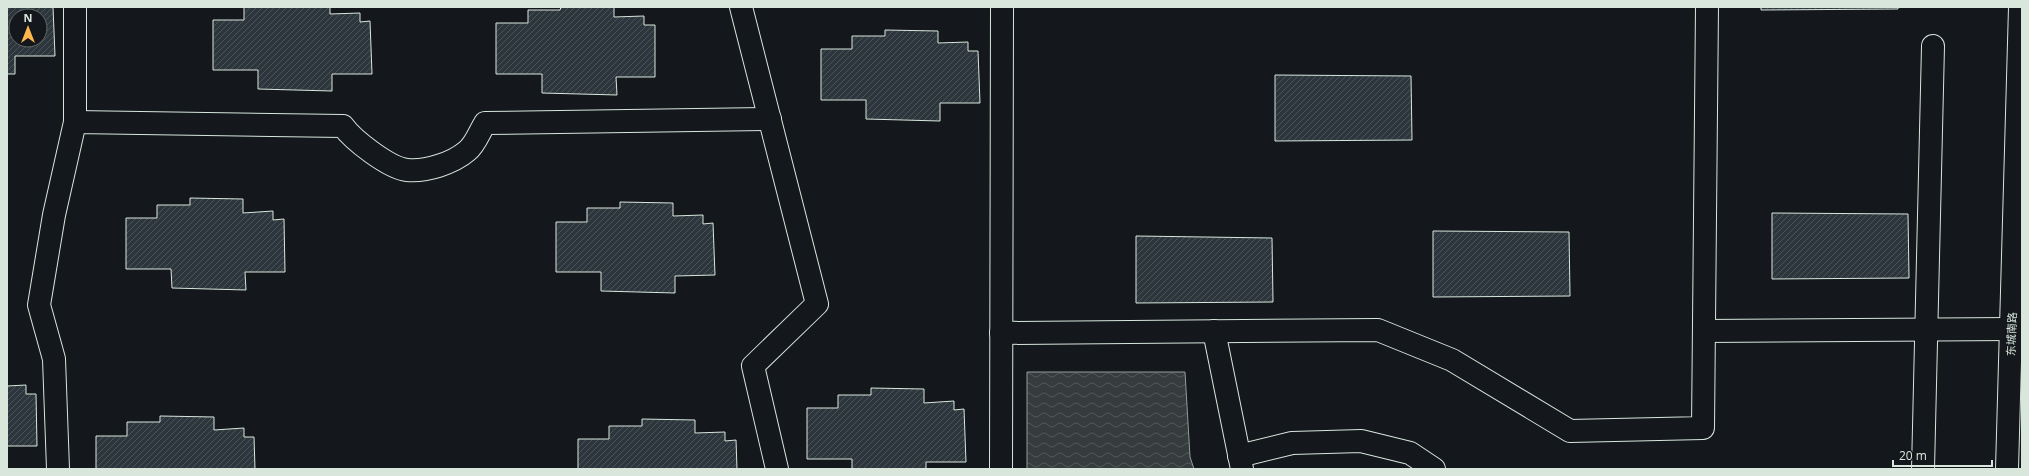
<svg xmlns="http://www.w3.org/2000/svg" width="2029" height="476" viewBox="0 0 2029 476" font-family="'Open Sans','Noto Sans SC',sans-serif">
  <defs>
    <pattern id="water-waves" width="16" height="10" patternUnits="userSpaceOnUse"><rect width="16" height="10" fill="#363b3e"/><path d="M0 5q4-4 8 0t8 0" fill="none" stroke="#525759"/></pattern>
    <pattern id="building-hatch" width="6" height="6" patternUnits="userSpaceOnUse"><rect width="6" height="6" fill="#2c363c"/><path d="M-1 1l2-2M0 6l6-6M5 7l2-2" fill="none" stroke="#4a5358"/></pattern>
  </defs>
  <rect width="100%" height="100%" fill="#14181c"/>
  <!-- water -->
  <path fill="url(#water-waves)" stroke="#939e99" d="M1027,372h158l5,85 4,12h-167z"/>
  <!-- building -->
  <g fill="url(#building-hatch)" stroke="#d8e6dc" fill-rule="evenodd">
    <path d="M7,7h46l2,49h-40v18h-8zM16,16h24v24h-24z"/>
    <path d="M244,7h86v7l30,-1v9l10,-1 2,53h-40v17l-74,-2v-19h-45v-50h31z"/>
    <path d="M561,7h53v10l30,-1v9h11v52h-39l1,18 -75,-2v-19h-46v-51h32v-13h32z"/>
    <path d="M1761,7h137v2l-137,1z"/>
    <path d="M885,30l53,1v12l30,-1v9h10l2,52h-40v18l-74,-2v-19h-45v-51h31v-13h33z"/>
    <path d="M1275,75l136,1 1,64 -137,1z"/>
    <path d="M190,198l53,1v14l30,-2v9l11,-1 1,53h-40l1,18 -74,-2 -1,-19h-45v-51h31v-13h33z"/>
    <path d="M620,202l53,1v13l30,-1v9l10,-1 2,52 -40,1v17l-74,-2v-19h-45v-50h31v-14h33z"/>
    <path d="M1772,213l136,1 1,64 -137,1z"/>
    <path d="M1433,231l136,1 1,64 -137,1z"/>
    <path d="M1136,236l136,2 1,64 -137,1z"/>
    <path d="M26,385v9h10l1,52h-30v-60z"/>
    <path d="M871,388l53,1v14l30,-2v9l10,-1 2,53h-40v7h-74v-10h-45v-51h31v-13h33z"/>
    <path d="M160,416l54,1v13l30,-2v9h10l1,32h-159v-33h31v-14h33z"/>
    <path d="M642,419l53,1v13l30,-1v9l11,-1 1,29h-159v-30h31v-13h33z"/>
  </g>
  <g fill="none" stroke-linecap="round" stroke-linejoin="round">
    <defs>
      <g id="minor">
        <path d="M741,7l76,297 -64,62 24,103"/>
        <path d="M75,122v-115"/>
        <path d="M1214,331l28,138"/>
        <path d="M1704,331l308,-2"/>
        <path d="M1001,333l377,-3 74,30 118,71 133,-3 4,-421"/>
        <path d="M1239,456l53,-13 69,-2 49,12 24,16"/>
        <path d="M58,469l-4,-110 -15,-54 15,-90 21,-93 268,4c10,14 46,42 64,44 19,2 46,-7 60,-19 8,-6 13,-20 18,-28l285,-4"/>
        <path d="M1001,469l1,-462"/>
        <path d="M1923,469l10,-423"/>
      </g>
      <path id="secondary" d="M2007,469l13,-462"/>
    </defs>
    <!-- minor casing -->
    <use href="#minor" stroke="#d8e6dc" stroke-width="24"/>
    <!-- secondary casing -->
    <use href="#secondary" stroke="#d8e6dc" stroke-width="24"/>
    <!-- minor -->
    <use href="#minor" stroke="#14181c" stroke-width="22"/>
    <!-- secondary -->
    <use href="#secondary" stroke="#14181c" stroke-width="22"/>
  </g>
  <g text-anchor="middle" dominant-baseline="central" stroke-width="3" stroke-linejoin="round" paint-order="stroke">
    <!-- street labels -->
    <g font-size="11" fill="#d8e6dc" stroke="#14181c">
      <text transform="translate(2011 334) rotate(-88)">东城南路</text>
    </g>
  </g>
  <!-- border -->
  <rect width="2029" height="476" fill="none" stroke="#d8e6dc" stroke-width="16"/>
  <!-- north arrow -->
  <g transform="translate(28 28)"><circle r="19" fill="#14181c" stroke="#626a69"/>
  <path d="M0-3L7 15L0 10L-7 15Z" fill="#ffb74d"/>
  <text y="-6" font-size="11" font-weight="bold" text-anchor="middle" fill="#d8e6dc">N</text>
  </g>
  <!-- scale -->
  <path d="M1893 460v6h99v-6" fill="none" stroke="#d8e6dc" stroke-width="2"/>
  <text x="1899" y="460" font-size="12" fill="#d8e6dc" stroke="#14181c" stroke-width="3" paint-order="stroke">20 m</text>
</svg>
